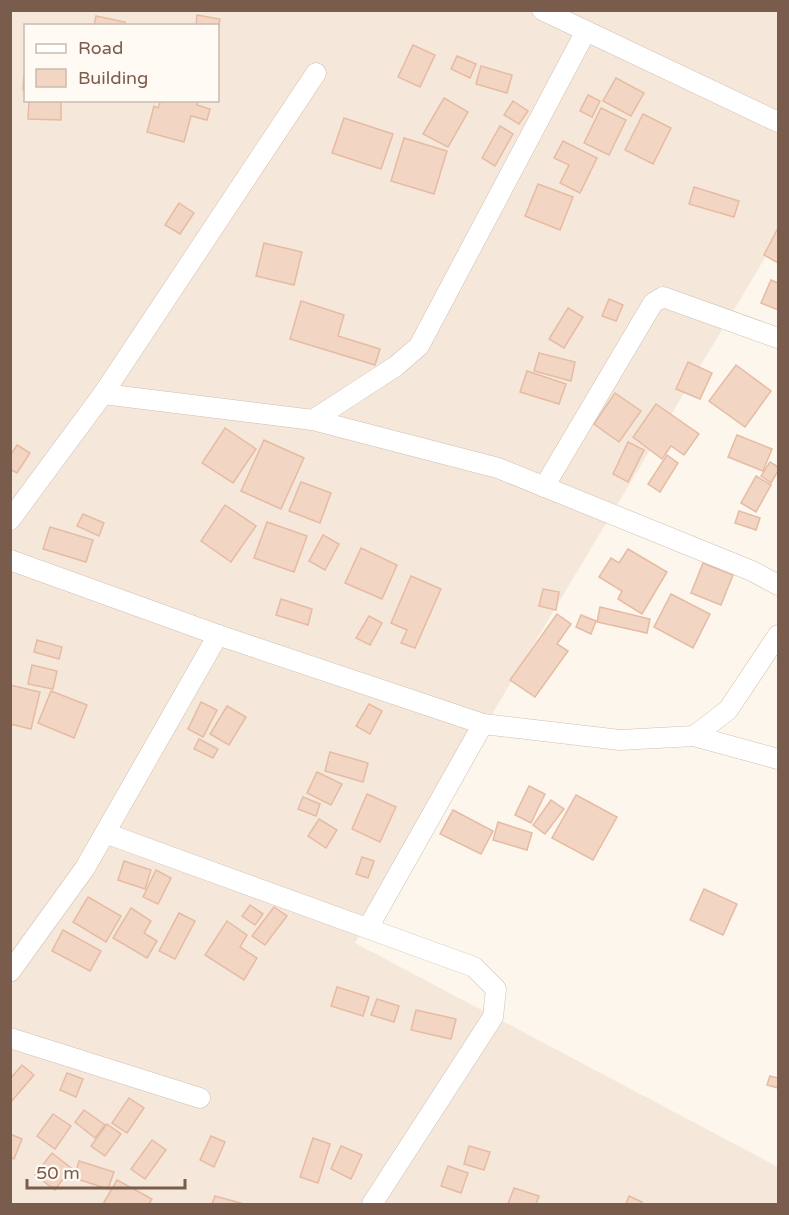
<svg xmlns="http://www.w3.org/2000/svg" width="789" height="1215" viewBox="0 0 789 1215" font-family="'Varela Round',sans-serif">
  <rect width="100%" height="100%" fill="#fdf6ec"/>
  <!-- residential -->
  <path fill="#f5e8da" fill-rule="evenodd" d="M10,11h768v225l-423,707 423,224v37h-767zM26,26h192v74h-192z"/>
  <!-- building -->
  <g fill="#f3d5c3" stroke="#e6bba3" stroke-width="1.5">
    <path d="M197,15l23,4 -2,12v-5h-22z"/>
    <path d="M96,16l29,6 -1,4h-30z"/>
    <path d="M413,45l22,10 -15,32 -22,-10z"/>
    <path d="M457,56l19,8 -6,14 -19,-9z"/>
    <path d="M481,66l31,9 -5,18 -31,-9z"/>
    <path d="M24,74h2v16h-3z"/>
    <path d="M616,78l28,15 -13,23 -28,-15z"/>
    <path d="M588,95l12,6 -8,16 -12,-6z"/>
    <path d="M444,98l24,14 -20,35 -25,-13z"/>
    <path d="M29,100h32v20l-33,-1z"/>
    <path d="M161,100h37l-1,5 13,4 -3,11 -16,-4 -7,26 -37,-10 7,-26 4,2z"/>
    <path d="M513,101l15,10 -9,13 -15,-9z"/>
    <path d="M601,108l25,12 -17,35 -25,-12z"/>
    <path d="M643,114l28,14 -18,36 -28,-14z"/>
    <path d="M344,118l49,16 -12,35 -49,-16z"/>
    <path d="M500,126l13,8 -18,32 -13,-8z"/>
    <path d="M404,138l43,13 -13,43 -43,-13z"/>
    <path d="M563,141l34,17 -17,35 -20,-10 9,-18 -15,-7z"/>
    <path d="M538,184l35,13 -13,33 -35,-14z"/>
    <path d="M694,187l45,14 -5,16 -45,-13z"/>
    <path d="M179,203l15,10 -14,21 -15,-9z"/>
    <path d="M778,228v35l-14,-8z"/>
    <path d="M264,243l38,9 -8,33 -38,-9z"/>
    <path d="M771,280l7,3v27l-17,-7z"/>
    <path d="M609,299l14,6 -7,16 -14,-5z"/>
    <path d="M301,301l43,14 -6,21 42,13 -5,16 -85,-26z"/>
    <path d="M568,308l15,9 -19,31 -15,-9z"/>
    <path d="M539,353l36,9 -4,19 -37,-10z"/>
    <path d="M688,362l24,11 -12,26 -24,-10z"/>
    <path d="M736,365l35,26 -26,36 -36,-26z"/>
    <path d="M527,371l39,13 -7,20 -39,-12z"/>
    <path d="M615,393l26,18 -22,31 -25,-18z"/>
    <path d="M656,404l43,30 -15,21 -13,-9 -9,13 -29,-22z"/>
    <path d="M225,428l31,21 -23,34 -31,-20z"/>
    <path d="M737,435l35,14 -9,22 -35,-14z"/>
    <path d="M264,440l40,18 -23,51 -40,-18z"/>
    <path d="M628,442l16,8 -16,32 -15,-8z"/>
    <path d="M17,445l13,8 -13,20 -7,-4v-13z"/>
    <path d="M667,455l11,8 -18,29 -12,-8z"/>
    <path d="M770,462l8,5v4l-7,12 -10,-7z"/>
    <path d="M756,476l15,9 -15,27 -15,-9z"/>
    <path d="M301,482l30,11 -11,30 -31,-12z"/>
    <path d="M225,505l31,21 -25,36 -30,-21z"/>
    <path d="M739,511l21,7 -4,12 -21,-7z"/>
    <path d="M83,514l21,9 -5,13 -22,-10z"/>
    <path d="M267,522l40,14 -13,36 -40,-14z"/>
    <path d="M50,527l43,13 -7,22 -43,-13z"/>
    <path d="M323,535l16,9 -14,26 -16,-9z"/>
    <path d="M361,548l36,17 -15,34 -37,-16z"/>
    <path d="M628,549l39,23 -25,42 -24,-15 4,-8 -23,-14 12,-19 8,5z"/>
    <path d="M703,563l30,12 -12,30 -30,-12z"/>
    <path d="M411,576l30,13 -26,59 -14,-5 6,-13 -16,-7z"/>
    <path d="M543,589l16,3 -3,18 -17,-4z"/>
    <path d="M671,594l39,20 -17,34 -39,-21z"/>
    <path d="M281,599l31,10 -4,16 -32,-10z"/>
    <path d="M600,607l50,12 -3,14 -50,-11z"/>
    <path d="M557,614l14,10 -14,20 11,7 -33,46 -25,-17z"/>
    <path d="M581,615l15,6 -5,13 -15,-7z"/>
    <path d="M369,616l13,7 -12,22 -14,-7z"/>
    <path d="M37,640l25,7 -3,12 -25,-7z"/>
    <path d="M32,665l25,6 -4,18 -25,-5z"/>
    <path d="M10,685l30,7 -9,37 -21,-5z"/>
    <path d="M51,691l36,14 -13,33 -36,-15z"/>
    <path d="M201,702l16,8 -14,27 -15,-8z"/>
    <path d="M369,704l13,7 -12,23 -14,-8z"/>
    <path d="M227,706l19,11 -17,28 -19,-11z"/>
    <path d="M199,739l19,10 -5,9 -19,-9z"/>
    <path d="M330,752l38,11 -5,19 -38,-11z"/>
    <path d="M317,772l25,12 -11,21 -24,-12z"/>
    <path d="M529,786l16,8 -14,29 -16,-8z"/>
    <path d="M367,794l29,13 -16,35 -28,-13z"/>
    <path d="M576,795l41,22 -24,43 -41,-22z"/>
    <path d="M303,797l17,7 -4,12 -18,-7z"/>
    <path d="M551,800l13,9 -19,25 -12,-9z"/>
    <path d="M453,810l40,21 -12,23 -41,-20z"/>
    <path d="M319,819l18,11 -11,18 -18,-12z"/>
    <path d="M498,822l34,11 -5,17 -34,-10z"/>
    <path d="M362,857l12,4 -6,17 -12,-4z"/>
    <path d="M124,861l27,9 -6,19 -27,-9z"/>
    <path d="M156,870l15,8 -13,26 -15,-7z"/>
    <path d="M704,889l33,15 -14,31 -33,-15z"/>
    <path d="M88,897l33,19 -15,26 -33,-20z"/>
    <path d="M250,905l13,9 -8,11 -13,-9z"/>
    <path d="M274,907l13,9 -22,29 -13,-9z"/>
    <path d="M131,908l20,13 -7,12 13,8 -10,17 -34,-20z"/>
    <path d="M179,913l16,8 -20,38 -16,-8z"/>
    <path d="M227,921l20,14 -7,12 17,11 -13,22 -39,-25z"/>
    <path d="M63,930l38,21 -11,20 -38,-20z"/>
    <path d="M337,987l32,10 -6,19 -32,-10z"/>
    <path d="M377,999l22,7 -5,16 -23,-7z"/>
    <path d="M416,1010l40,9 -5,20 -40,-9z"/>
    <path d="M22,1065l12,10 -24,28v-24z"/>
    <path d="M67,1073l16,6 -7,18 -16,-7z"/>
    <path d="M770,1076l8,2v10l-11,-3z"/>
    <path d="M129,1098l15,10 -17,25 -15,-10z"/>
    <path d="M84,1110l21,15 -10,13 -20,-16z"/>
    <path d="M53,1114l18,12 -16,23 -18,-13z"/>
    <path d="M107,1124l14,10 -16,22 -14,-10z"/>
    <path d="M10,1134l12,5 -8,20 -4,-2z"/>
    <path d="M211,1136l14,6 -11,25 -14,-7z"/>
    <path d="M313,1138l17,6 -12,39 -18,-6z"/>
    <path d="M152,1140l14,10 -21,29 -14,-10z"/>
    <path d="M341,1146l21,9 -11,24 -20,-10z"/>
    <path d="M469,1146l21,6 -6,18 -20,-6z"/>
    <path d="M52,1153l19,15 -16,22 -20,-15z"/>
    <path d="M79,1161l35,11 -6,17 -34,-11z"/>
    <path d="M448,1166l20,7 -7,20 -20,-7z"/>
    <path d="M117,1180l35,19 -3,5h-46z"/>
    <path d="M514,1188l25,8 -3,8h-28z"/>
    <path d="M215,1196l29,8h-32z"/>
    <path d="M629,1196l13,6 -2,2h-14z"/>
  </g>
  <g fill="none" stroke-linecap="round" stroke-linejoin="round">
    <defs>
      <g id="minor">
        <path d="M542,10l236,112"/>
        <path d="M103,394l210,26 185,48 254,103 26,14"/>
        <path d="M313,420l83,-54 23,-20 167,-315"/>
        <path d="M544,487l109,-184 10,-6 115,41"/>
        <path d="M10,520l93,-126 213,-321"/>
        <path d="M10,560l208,75 265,89 137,16 74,-4 84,23"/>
        <path d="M694,736l34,-26 50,-75"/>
        <path d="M105,833l369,134 22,22 -3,28 -121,187"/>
        <path d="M368,928l115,-204"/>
        <path d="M10,972l75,-104 133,-233"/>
        <path d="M10,1038l190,60"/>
      </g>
    </defs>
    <!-- minor casing -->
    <use href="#minor" stroke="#d1beb0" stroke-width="21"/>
    <!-- minor -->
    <use href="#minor" stroke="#fff" stroke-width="20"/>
  </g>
  <!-- border -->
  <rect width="789" height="1215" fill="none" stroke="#7a5c4d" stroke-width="24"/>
  <!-- legend -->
  <rect x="24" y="24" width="195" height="78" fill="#fffaf3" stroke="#cabbb1" stroke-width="1.5"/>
  <rect x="36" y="44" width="30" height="9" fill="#ffffff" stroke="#cabbb1" stroke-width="1.5"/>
  <text x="78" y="54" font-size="18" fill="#7a5c4d">Road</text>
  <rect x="36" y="69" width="30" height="18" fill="#f3d5c3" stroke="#cabbb1" stroke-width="1.5"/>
  <text x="78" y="84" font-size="18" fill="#7a5c4d">Building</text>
  <!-- scale -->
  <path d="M27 1179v9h158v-9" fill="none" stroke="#7a5c4d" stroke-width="3"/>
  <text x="36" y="1179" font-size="18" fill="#7a5c4d" stroke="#fffaf3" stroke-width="4.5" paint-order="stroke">50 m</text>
</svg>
